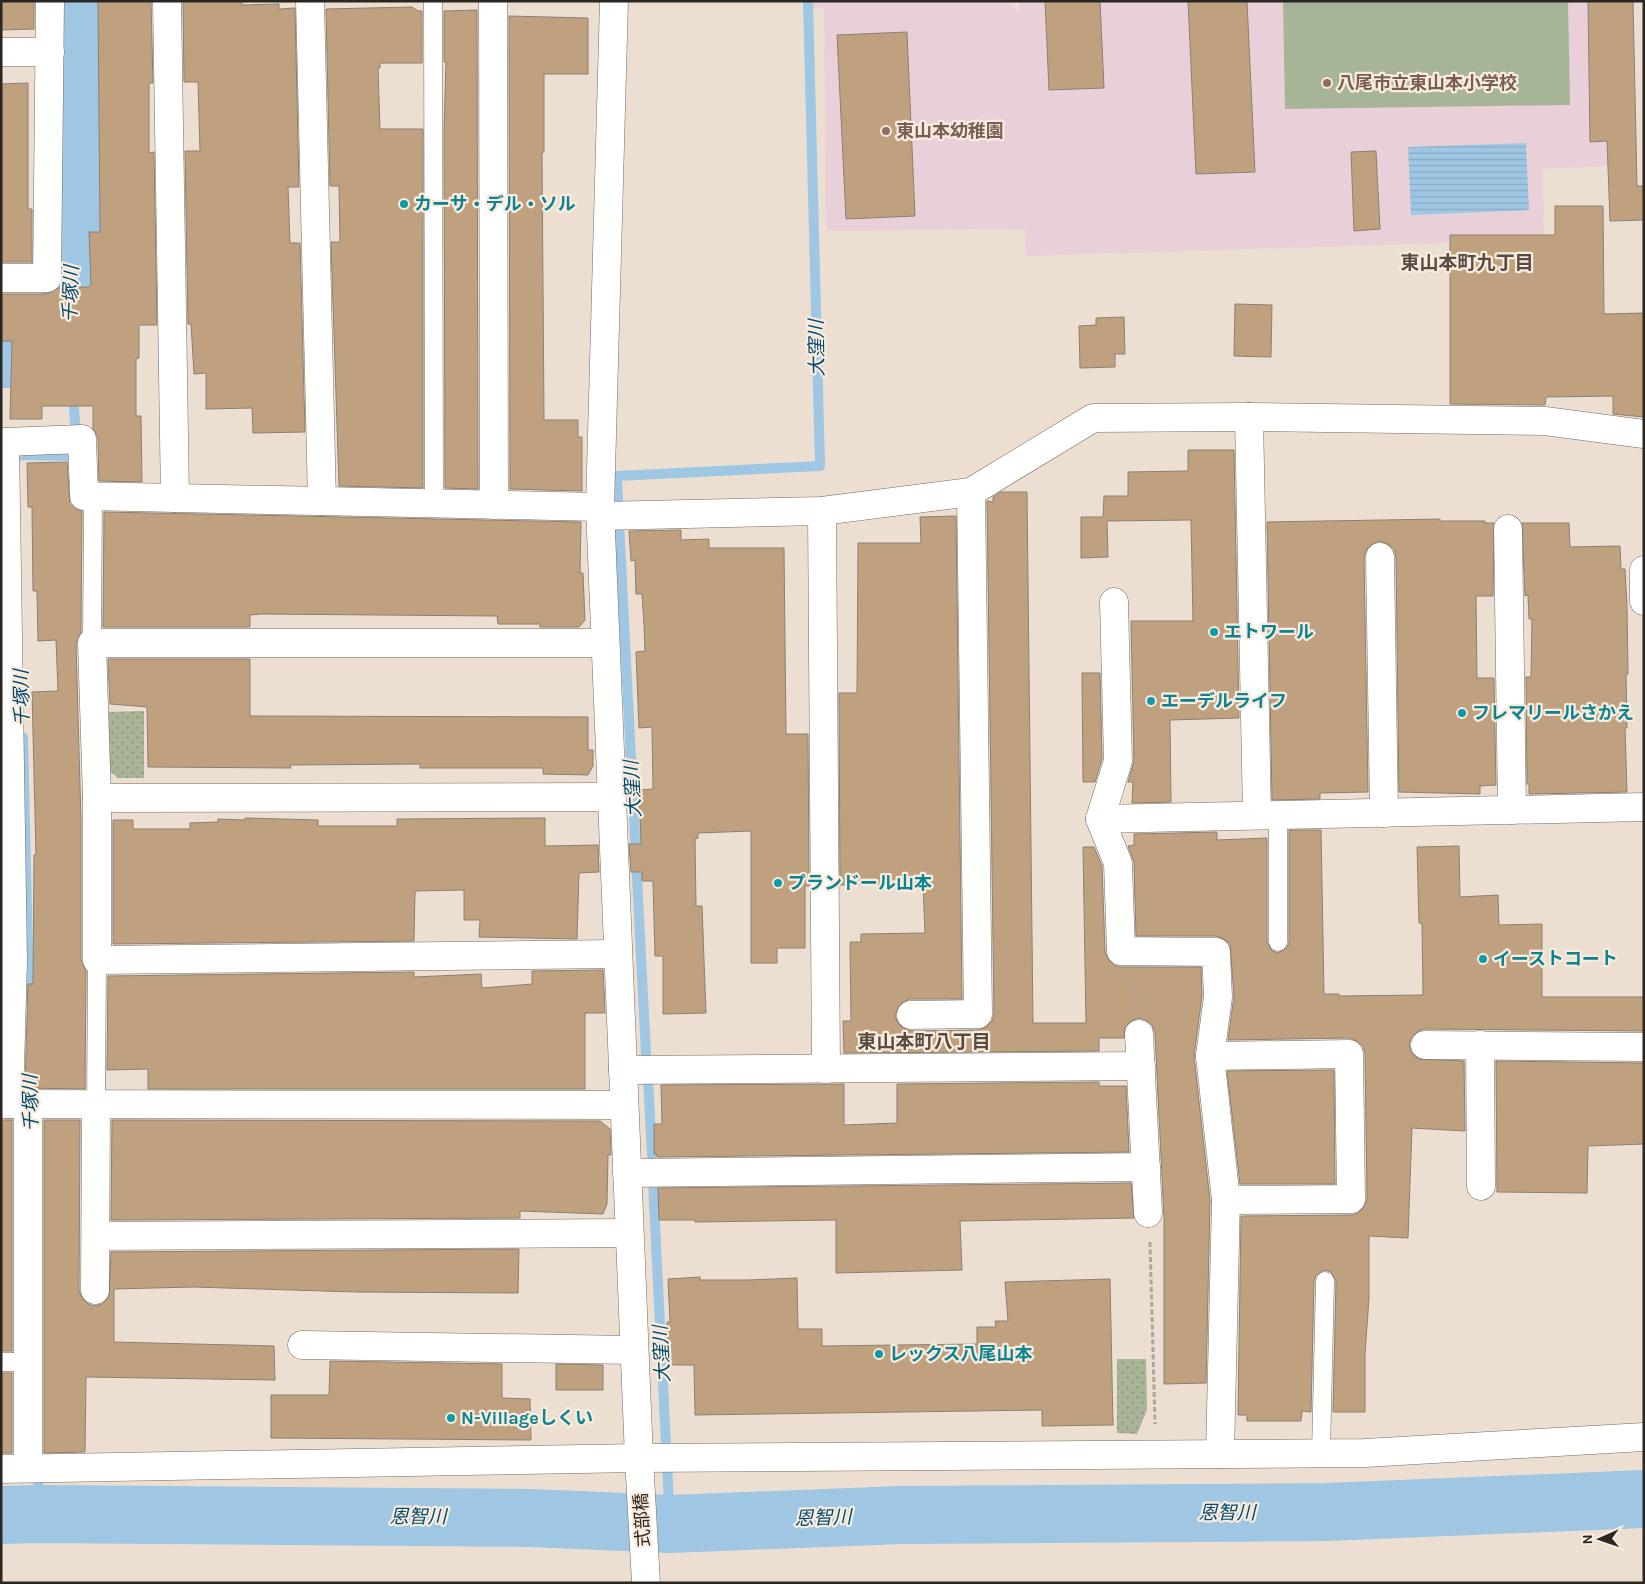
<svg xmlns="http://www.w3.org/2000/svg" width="1645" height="1584" viewBox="0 0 1645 1584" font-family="Karla,'Noto Sans JP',sans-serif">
  <defs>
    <pattern id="grass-dots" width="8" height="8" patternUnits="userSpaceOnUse" patternTransform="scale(1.25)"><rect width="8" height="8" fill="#a8b497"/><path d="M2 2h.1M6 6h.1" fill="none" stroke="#89927b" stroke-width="1.8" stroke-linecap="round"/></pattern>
    <pattern id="water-rules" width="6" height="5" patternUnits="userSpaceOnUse" patternTransform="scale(1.25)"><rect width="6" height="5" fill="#9fc7e3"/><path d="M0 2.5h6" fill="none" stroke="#89abc2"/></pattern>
  </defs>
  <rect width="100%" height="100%" fill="#ecdfd1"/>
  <!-- education -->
  <path fill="#e9d0d8" d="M808,1h200l11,12v-12h612l4,164 -92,4 1,71 -518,16 -1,-27 -199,2 -2,-223h-16z"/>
  <!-- grass -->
  <g fill="url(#grass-dots)">
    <path d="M144,711v67h-26l-14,-12 -1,-54z"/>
    <path d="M1117,1359h29l1,51 -10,24 -20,-1z"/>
  </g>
  <!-- pitch -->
  <path fill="#a8b497" d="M1283,1h285l2,104 -285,4z"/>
  <!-- water -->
  <path fill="url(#water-rules)" d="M1526,143l3,67 -118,5 -3,-68z"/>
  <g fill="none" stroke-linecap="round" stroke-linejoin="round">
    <!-- stream -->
    <g stroke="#9fc7e3" stroke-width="10">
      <path d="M73,392l3,46"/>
      <path d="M18,457l-1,-2 60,1v-4"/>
      <path d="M618,502l-1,-26 203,-10 -12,-465"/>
      <path d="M619,523l27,531"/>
      <path d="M23,737l6,260"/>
      <path d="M648,1079l4,76"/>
      <path d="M653,1184l17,340"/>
      <path d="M38,1478l1,36"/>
    </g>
    <!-- river -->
    <g stroke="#9fc7e3" stroke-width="58">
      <path d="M1,359h43l15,-8 11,-20 10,-330"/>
      <path d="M1,1515l38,-1 492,4 139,6 231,-9 426,-3 317,-13"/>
    </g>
  </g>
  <!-- building -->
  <g fill="#bfa180" stroke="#8c8073">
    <path d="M1,1h33v28l-33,1z"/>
    <path d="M98,1h53l2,82h-4v70l5,-1 3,173h-18v33l-3,1v57h5l1,66 -43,-1 -1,-43 -5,-9v-23h-51v13h-32l2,-78h-11v-47h46l11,-6 31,-1 2,-3 -2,-52h11z"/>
    <path d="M183,1h59v4l37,-1v5l16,-1 4,179h-11l2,56h10l5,189 -52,1 -1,-25 -46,1v-36l-12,1 -3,-50h-3l-3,-173h15l-2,-69h-14z"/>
    <path d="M1045,1h55l4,87 -55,2z"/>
    <path d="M1188,1h59l8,171 -59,2z"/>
    <path d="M1588,1h45l4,185h6l1,34 -34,1 -3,-80 -17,1z"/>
    <path d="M412,7l6,4h4v52h-42v5h-2l2,61h43v359l-84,-2 -8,-244h9l-1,-56h-9l-4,-177z"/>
    <path d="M477,10l1,479 -33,-1 -1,-359 2,-67h-2v-51z"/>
    <path d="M509,16l79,2v56h-44v78h-2l2,268h34v17h4v54l-72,-2z"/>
    <path d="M907,32l8,184 -69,3 -9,-184z"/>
    <path d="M28,83v126h4v53h-31v-178z"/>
    <path d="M1376,151l4,78 -26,2 -3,-79z"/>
    <path d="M1555,206h48l1,108 40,-1v104l-31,-3v-18l-67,1 -1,8 -95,-1v-169h105z"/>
    <path d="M1235,304l37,1 -1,52 -37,-1z"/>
    <path d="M1124,317l1,37h-10v13l-35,1 -1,-42 17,-1v-7z"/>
    <path d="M1188,450h46l5,268 -69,2 1,82 -39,1 1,-21h-5l6,-21 -3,-140h62l-2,-101 -84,1 1,36 -27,1v-41h22l1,-21h24v-24l60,-1z"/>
    <path d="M67,462l3,42 6,5 6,2 -1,121 -5,12 5,177v139l5,11 -1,118 -60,-1 3,-104h5l1,-129h2l-4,-163 26,-1 -2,-51 -18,1 -1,-50h-4l-1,-84h-4l-1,-44z"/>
    <path d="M1001,492h26l6,531h53l-3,-176h11l8,19 3,86 3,7 6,6 7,2h80l1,29 -8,60 16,145 -4,182 -42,1v-167l-9,-184 -3,-8 -6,-5 -7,-2 -8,3 -6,6 -1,11h-25v13l-255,2 -1,-32h8l-1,-79h11v-8l64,-1 -2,-49 -83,1 -1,-192h18l1,-150h63l-1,-26 36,-1 6,483h-52l-7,3 -5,5 -3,9 3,7 5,5 8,3 67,-1 8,-3 6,-6 2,-7 -7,-513 6,1v-5z"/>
    <path d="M104,512l477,10 -1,51h3l2,47 -6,7h-39v-3h-42l-1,-8 -236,-2 -11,1v12h-147z"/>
    <path d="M1440,519v2h45v2h9l-1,73h-17l1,82h17l2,107 -16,1v8l-81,-2 -3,-235 -2,-8 -6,-5 -9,-3 -7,3 -5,5 -3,8 4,235 -48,1v6l-48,1 -5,-278z"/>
    <path d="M1522,523h47l1,24 50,-1 1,23h4l2,38 1,67h-2l1,54h-2l2,64 -98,2v-10h-2l-1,-107h5l1,-58h-3l-1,-24 -3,1z"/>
    <path d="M681,530v10l28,-1v9h75l2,186h22l1,152h-4v62h-28v15h-26v-132l-53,2v5l-3,1 1,67h6l4,107 -43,1v-58h-8l-2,-75h-11v-9h-11l-2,-28h12l-2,-54 14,-1 -1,-62 -13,1 -3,-76 9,-1 -1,-26 -2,-31h-6l-1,-34 -4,1 -2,-30z"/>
    <path d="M108,659h142v57l338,1v33h5v16l-5,9 -45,-1v-6h-123v-4l-130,1 1,3 -143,-1 -1,-60 -37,-3z"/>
    <path d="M1082,673h18l2,86 -7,23h-12z"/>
    <path d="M245,818l73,2v6h79v-7l148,-1v28l53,-1 1,27 -20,1 -2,66 -98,-2 1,-17h-16v-30l-49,1 -1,50 -301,3v-124h20v9h57v-6l28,-1v-3l27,1z"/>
    <path d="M1289,830h32l3,164h15v2l84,-1 -1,-72h-3l-2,-76 42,-1 1,51 38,-2 1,30 43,-1v73h102v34l-219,-2 -7,2 -6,6 -3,7 2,8 7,7 46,2 1,70 -53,-3 -4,110 -39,-2v62l-4,56v58h-32l3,-131 -5,-9 -6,-2 -9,5 -2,6 -3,131 -9,-1 -1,10h-54v-6h-9l3,-199 110,-1 7,-2 6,-6 3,-8 -2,-146 -2,-7 -6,-5 -8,-3 -121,2 6,-44 -4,-52 -6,-5 -8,-3h-80l-2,-74 -6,-16 6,-1v-11l83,-2v8l50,-2v104l5,9 6,2 9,-5 2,-6z"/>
    <path d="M603,970l2,43h-20v76h-437v-20l-41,1 1,-94 306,-4v5l67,-3 1,14 50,-4v-13z"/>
    <path d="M1496,1061l148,2v81l-56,2 -1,47 -90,-1z"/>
    <path d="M1334,1070l1,114h-95l-13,-113z"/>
    <path d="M1099,1082v4h27l3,66 -472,5v-3h-3v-30h8l-1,-39 183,-1v41l53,-2v-39z"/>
    <rect x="1" y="1120" width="11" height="231"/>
    <path d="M44,1120h36l-1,170 3,8 6,6 6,2 8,-2 7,-7 2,-45 408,-3 -1,44 -162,-1 -163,-5 -79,2v53l160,4 1,34 -189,-3 -1,75 -41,1z"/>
    <path d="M112,1120l488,1 10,8 1,26h-3l-1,49 -4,10 -83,-3v7l-409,2z"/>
    <path d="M1131,1183l3,35 -174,3 2,49 -126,3v-53l-141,2v-2h-36l-1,-32z"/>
    <path d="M700,1277v3h48l49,-2 1,51h24v17l155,-2v-17h19l-1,-6h13l-3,-39 105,-3 3,146 -71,1v-16l-347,5 -1,-50h-26l-1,-43h3l-2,-43z"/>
    <path d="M330,1361l172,3v34l28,1 1,41 -260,-2v-43h58z"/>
    <path d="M556,1364l47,1v25h-47z"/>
    <rect x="1" y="1373" width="11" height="80"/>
  </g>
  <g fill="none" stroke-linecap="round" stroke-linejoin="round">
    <defs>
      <g id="service">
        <path d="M433,1l1,502"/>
        <path d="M92,643l1,-147"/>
        <path d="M1278,815v127"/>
        <path d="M96,1105l1,-145"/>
        <path d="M1,1362h28"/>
        <path d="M1321,1453l4,-172"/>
      </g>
      <g id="minor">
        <path d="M167,1l8,497"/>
        <path d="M310,1l12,500"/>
        <path d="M493,1l1,504"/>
        <path d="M614,1l-14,506 39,951 7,125"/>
        <path d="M1,52h49"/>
        <path d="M1,278h46l3,-277"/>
        <path d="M1249,417l8,398"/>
        <path d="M822,511l4,558"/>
        <path d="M600,516l222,-5 149,-19 122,-74 156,-1 296,4 99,13"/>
        <path d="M1508,529l4,281"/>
        <path d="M1380,557l4,256"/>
        <path d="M1644,570v31"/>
        <path d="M1114,602l4,159 -18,58 18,44 3,88 95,1 2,45 -8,59 16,144 -6,254"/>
        <path d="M605,643h-513l5,155v162l521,-6"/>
        <path d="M97,798l514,-1"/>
        <path d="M1100,819l544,-12"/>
        <path d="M911,1015l67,-1 -7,-522"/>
        <path d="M1139,1034l9,179"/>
        <path d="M1425,1045l219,2"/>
        <path d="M1480,1045l1,141"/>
        <path d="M1210,1056l139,-2 2,145 -125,1"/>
        <path d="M623,1070l518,-4"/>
        <path d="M1,1104l623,1"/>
        <path d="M9,1104l4,-143 -8,-519 77,-3 2,57 516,11"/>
        <path d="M28,1105v354"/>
        <path d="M627,1173l519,-6"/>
        <path d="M96,1236l533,-3"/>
        <path d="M95,1290l1,-185"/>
        <path d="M302,1345l332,5"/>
        <path d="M1,1469l638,-11 726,-5 279,-16"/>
      </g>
    </defs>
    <!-- service casing -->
    <use href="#service" stroke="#766b5e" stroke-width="19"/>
    <!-- minor casing -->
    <use href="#minor" stroke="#766b5e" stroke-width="29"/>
    <!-- path -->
    <g stroke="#afa59a" stroke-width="3" stroke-dasharray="5 2.5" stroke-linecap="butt">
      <path d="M1135,982l2,24"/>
      <path d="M1150,1242l5,182"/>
    </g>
    <!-- service -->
    <use href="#service" stroke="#fff" stroke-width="18"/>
    <!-- minor -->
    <use href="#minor" stroke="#fff" stroke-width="28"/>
  </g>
  <!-- markers -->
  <g fill="#8d6e63" stroke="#f9ecde" stroke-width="2">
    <circle cx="1327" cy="83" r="5"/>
    <circle cx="886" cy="131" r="5"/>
  </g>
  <g fill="#0f9aa8" stroke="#f9ecde" stroke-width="2">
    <circle cx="404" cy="204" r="5"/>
    <circle cx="1214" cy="632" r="5"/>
    <circle cx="1151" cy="701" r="5"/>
    <circle cx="1462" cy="713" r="5"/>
    <circle cx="778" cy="883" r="5"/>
    <circle cx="1483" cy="959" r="5"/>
    <circle cx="879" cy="1354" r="5"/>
    <circle cx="451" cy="1418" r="5"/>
  </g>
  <g text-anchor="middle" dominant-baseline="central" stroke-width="4.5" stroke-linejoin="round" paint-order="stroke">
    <!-- education labels -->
    <g font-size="18" font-weight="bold" fill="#785e54" stroke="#f9ecde" text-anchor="start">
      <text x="1337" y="83">八尾市立東山本小学校</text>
      <text x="896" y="131">東山本幼稚園</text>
    </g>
    <!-- culture labels -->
    <g font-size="18" font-weight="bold" fill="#0d838f" stroke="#f9ecde" text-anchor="start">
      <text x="414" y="204">カーサ・デル・ソル</text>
      <text x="1224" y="632">エトワール</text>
      <text x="1161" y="701">エーデルライフ</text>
      <text x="1472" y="713">フレマリールさかえ</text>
      <text x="788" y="883">プランドール山本</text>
      <text x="1493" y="959">イーストコート</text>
      <text x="889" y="1354">レックス八尾山本</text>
      <text x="461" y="1418">N-Villageしくい</text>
    </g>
    <!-- street labels -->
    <g font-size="18" fill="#2b2621" stroke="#f9ecde">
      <text transform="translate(642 1520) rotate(-93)">式部橋</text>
    </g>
    <!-- neighbourhood labels -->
    <g font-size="19" font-weight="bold" fill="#574c41" stroke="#f9ecde">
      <text x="1467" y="263">東山本町九丁目</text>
      <text x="924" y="1042">東山本町八丁目</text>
    </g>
    <!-- water labels -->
    <g font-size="19" font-style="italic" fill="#004a6e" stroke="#f9ecde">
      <text transform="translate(71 294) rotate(-88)">千塚川</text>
      <text transform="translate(817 348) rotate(-91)">大窪川</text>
      <text transform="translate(22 698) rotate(-91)">千塚川</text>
      <text transform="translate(633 789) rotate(-93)">大窪川</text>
      <text transform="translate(31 1103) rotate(-91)">千塚川</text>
      <text transform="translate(662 1354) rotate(-93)">大窪川</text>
      <text x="1227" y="1513">恩智川</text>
      <text x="418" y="1517">恩智川</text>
      <text transform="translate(823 1518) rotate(-2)">恩智川</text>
    </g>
  </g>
  <!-- border -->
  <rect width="1645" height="1584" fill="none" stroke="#2b2621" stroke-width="5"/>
  <!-- north arrow -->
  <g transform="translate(1600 1539) rotate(268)" stroke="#f9ecde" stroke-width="4" paint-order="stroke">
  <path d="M0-4L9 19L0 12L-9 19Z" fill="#2b2621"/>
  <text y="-8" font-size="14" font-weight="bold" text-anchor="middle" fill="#2b2621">N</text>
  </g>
</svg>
